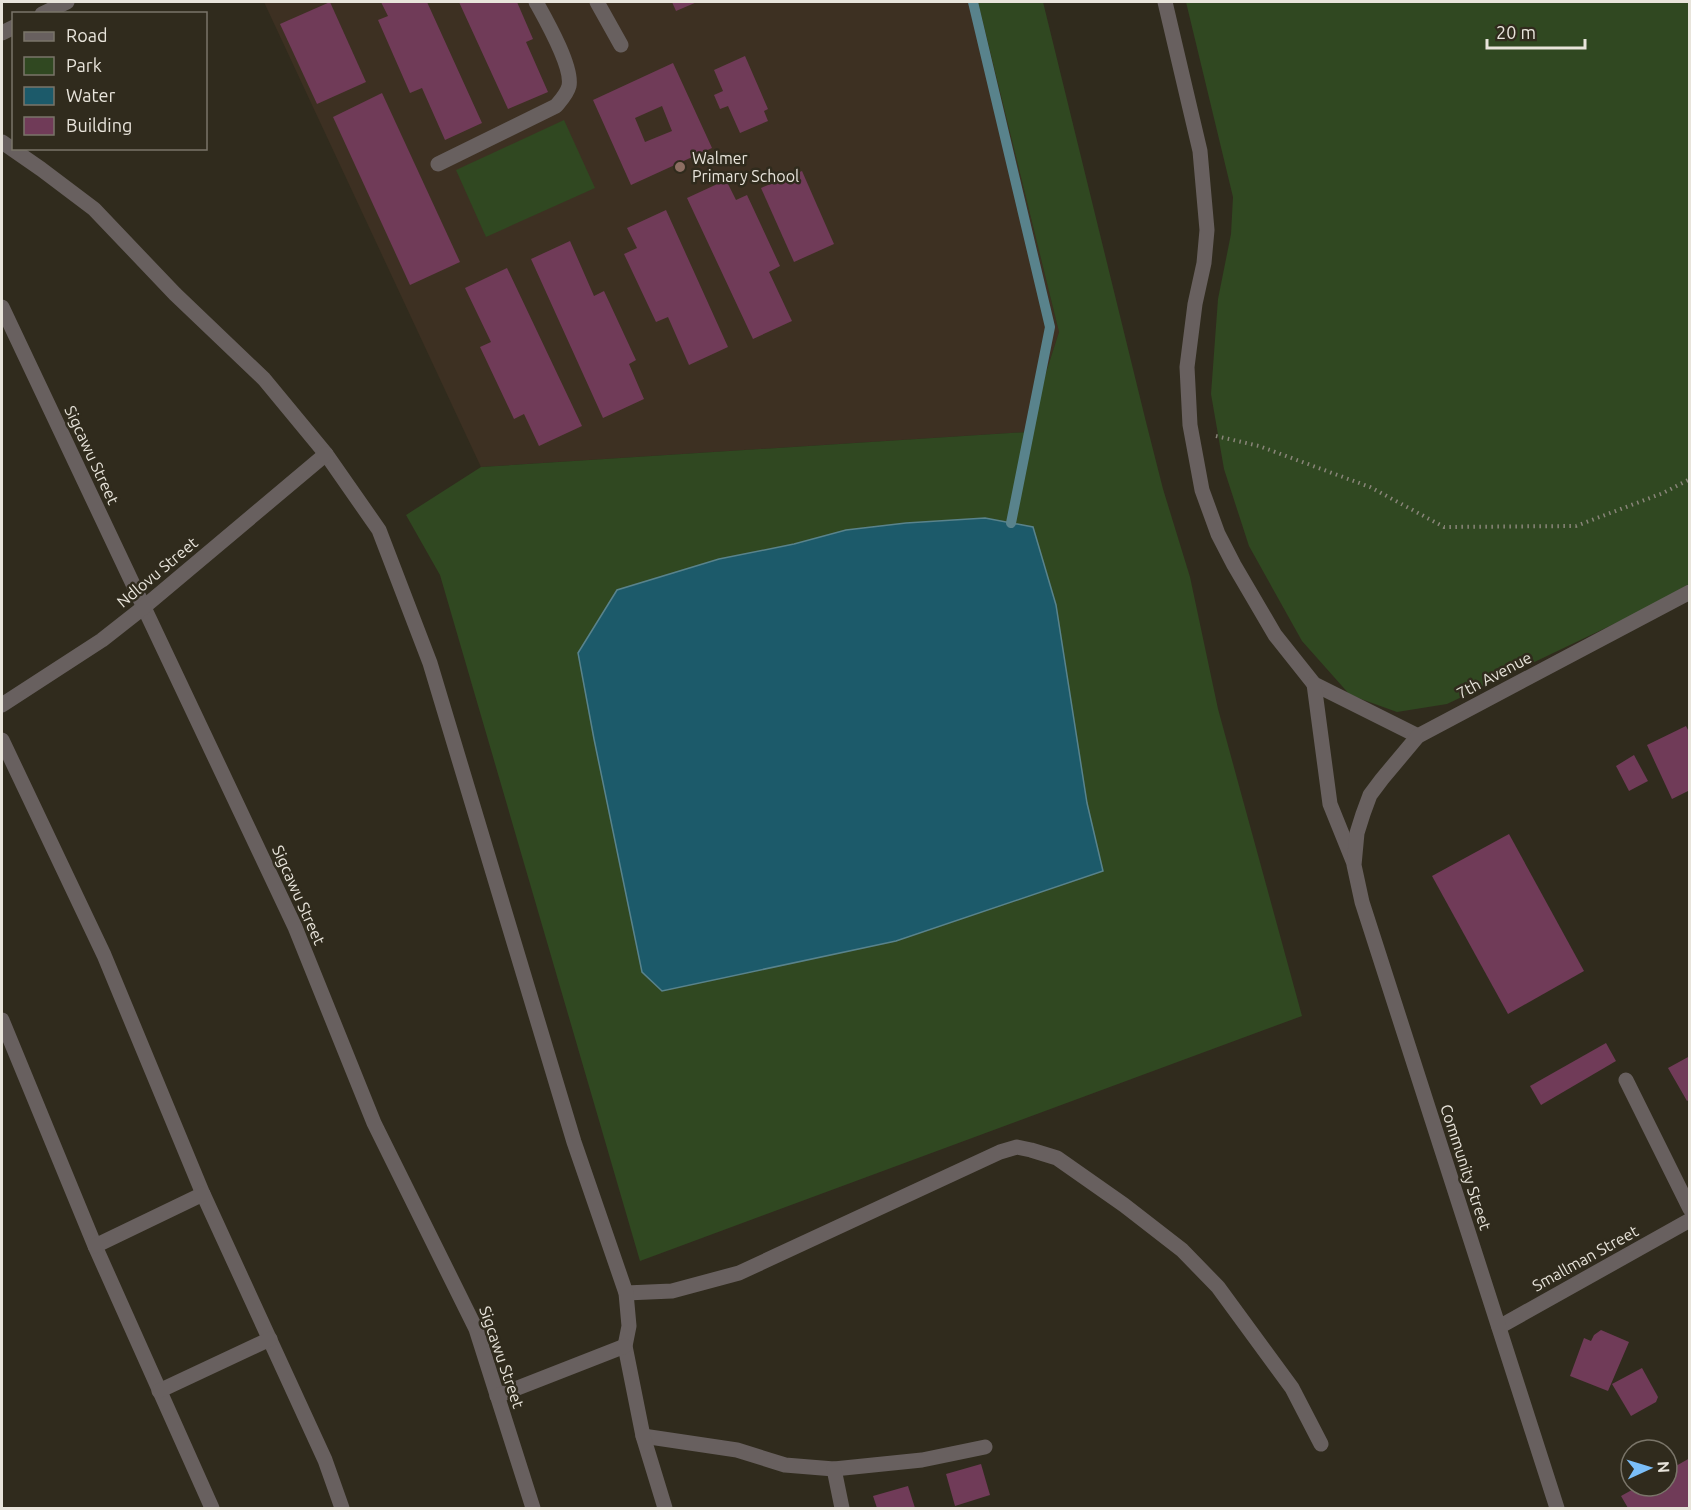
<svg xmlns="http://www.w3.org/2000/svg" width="1691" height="1510" viewBox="0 0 1691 1510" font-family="Ubuntu,sans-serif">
  <rect width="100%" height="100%" fill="#302b1d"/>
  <!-- education -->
  <path fill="#3d3022" d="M264,2h714l81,330 -32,100 -546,35z"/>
  <!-- green -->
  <g fill="#304821">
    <path d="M978,2h65l103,420 17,67 27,88 28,132 84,307 -662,245 -200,-686 -34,-60 75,-48 546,-35 32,-100z"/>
    <path d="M1186,2h503v582l-48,27 -194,93 -50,8 -47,-17 -48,-54 -53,-95 -25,-77 -13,-75 7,-95 13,-65 2,-37z"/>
    <path d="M564,120l31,68 -109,49 -30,-67z"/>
  </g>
  <!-- water -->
  <path fill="#1c5a6a" stroke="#59838c" stroke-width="1.5" d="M985,518l48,9 23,78 31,198 16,68 -207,70 -234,50 -20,-19 -48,-233 -16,-86 39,-63 102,-31 75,-15 52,-14 60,-7z"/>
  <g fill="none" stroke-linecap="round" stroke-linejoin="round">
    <!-- stream -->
    <path stroke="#59838c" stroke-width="10" d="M973,2l77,325 -39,196"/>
  </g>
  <!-- building -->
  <g fill="#703b58" fill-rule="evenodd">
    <path d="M330,2l36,80 -49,22 -37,-80z"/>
    <path d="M381,2h46l55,121 -37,17 -23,-52 -12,5 -32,-73 10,-4z"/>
    <path d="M459,2h58l16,37 -7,3 22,50 -40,17z"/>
    <path d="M672,2h25l-21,9z"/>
    <path d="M745,56l23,53 -4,2 4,10 -28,12 -12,-27 -8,3 -6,-14 9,-4 -9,-21z"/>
    <path d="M673,63l39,85 -81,37 -38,-85zM662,106l10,25 -27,11 -10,-24z"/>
    <path d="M382,93l78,169 -50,23 -77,-168z"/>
    <path d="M802,171l32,73 -40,18 -33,-74z"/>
    <path d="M726,180l10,20 11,-5 33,71 -11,6 23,49 -39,18 -66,-141z"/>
    <path d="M666,210l62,137 -39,18 -21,-48 -12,5 -32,-68 13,-6 -10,-20z"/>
    <path d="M570,241l24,55 10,-5 32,69 -7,4 15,35 -41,19 -72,-159z"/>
    <path d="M507,268l75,158 -43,20 -15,-32 -10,5 -34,-72 11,-5 -26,-54z"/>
    <path d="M1686,726l4,8v56l-18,9 -25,-54z"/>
    <path d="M1634,755l14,26 -19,10 -13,-25z"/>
    <path d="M1509,834l75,137 -76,43 -76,-138z"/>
    <path d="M1606,1043l10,18 -75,44 -11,-19z"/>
    <path d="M1690,1056v43l-3,2 -19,-33z"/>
    <path d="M1601,1330l28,12 -21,49 -38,-15 14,-38 7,3 3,-6z"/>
    <path d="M1642,1368l16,29 -2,5 -25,14 -19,-32z"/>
    <path d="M1690,1458v50h-62l-7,-12 18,-10h28v-15z"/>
    <path d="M981,1464l9,31 -35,11 -9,-32z"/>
    <path d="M908,1486l7,22h-38l-4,-12z"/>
  </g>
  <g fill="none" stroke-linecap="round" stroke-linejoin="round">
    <!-- path -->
    <path stroke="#898579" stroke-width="4" stroke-dasharray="1.5 4.5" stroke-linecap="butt" d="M1216,436l43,10 111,41 74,40 132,-1 87,-33 27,-14"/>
    <!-- service -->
    <g stroke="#68605f" stroke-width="15">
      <path d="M597,2l24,43"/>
      <path d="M438,164l118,-58c5,-6 11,-12 13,-20 4,-19 -23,-66 -33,-84"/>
      <path d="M1626,1080l64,129"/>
      <path d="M626,1293l46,-2 67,-18 261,-121 17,-5 14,3 26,8 67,47 58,45 36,37 74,101 29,56"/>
      <path d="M643,1436l94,14 48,15 49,4 88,-9 63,-13"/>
      <path d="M834,1469l8,39"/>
    </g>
    <!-- minor -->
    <g stroke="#68605f" stroke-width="15">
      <path d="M1165,2l35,149 7,79 -3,33 -9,41 -8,63 3,58 12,65 16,44 16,31 41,70 39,49 104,52"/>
      <path d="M42,14l25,-12"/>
      <path d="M2,33l12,-6"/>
      <path d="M2,142l39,27 53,40 81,85 89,85 62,75 53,76 51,133 144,479 52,151 3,33 -4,20 18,90 22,72"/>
      <path d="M2,307l293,620 79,196 102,206 57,179"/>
      <path d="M1314,684l16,120 23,57"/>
      <path d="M2,705l100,-65 42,-33 182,-153"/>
      <path d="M2,740l102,215 99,239 122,266 17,48"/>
      <path d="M2,1020l93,226 117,262"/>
      <path d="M95,1246l108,-52"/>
      <path d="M1499,1327l191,-107"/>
      <path d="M159,1391l111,-52"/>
      <path d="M497,1396l128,-50"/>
      <path d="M1557,1508l-195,-606 -8,-37 3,-32 6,-19 7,-19 12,-16 36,-43 272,-144"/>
    </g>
  </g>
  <!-- markers -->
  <circle fill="#8d6e63" stroke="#302b1d" stroke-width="2" cx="680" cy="167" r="6"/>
  <g text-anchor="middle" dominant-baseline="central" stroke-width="5" stroke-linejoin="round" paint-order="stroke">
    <!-- poi labels -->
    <g font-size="16" fill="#e8e4db" stroke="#302b1d" text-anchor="start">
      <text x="692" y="158">Walmer<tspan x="692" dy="18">Primary School</tspan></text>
    </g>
    <!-- street labels -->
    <g font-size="16" fill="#e8e4db" stroke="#302b1d">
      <text transform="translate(92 455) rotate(65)">Sigcawu Street</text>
      <text transform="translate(157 572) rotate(-40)">Ndlovu Street</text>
      <text transform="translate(1494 675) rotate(-28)">7th Avenue</text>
      <text transform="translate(299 895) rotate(66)">Sigcawu Street</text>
      <text transform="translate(1466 1167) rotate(72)">Community Street</text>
      <text transform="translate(1585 1258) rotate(-29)">Smallman Street</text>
      <text transform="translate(502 1357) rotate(71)">Sigcawu Street</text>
    </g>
  </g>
  <!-- border -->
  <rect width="1691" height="1510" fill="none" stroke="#e8e4db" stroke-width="6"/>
  <!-- legend -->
  <rect x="12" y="12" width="195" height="138" fill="#302b1d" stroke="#7a7569" stroke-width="1.5"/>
  <rect x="24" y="32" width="30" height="9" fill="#68605f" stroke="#7a7569" stroke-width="1.5"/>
  <text x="66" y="42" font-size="18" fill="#e8e4db">Road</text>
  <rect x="24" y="57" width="30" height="18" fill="#304821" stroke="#7a7569" stroke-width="1.5"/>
  <text x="66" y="72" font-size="18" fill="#e8e4db">Park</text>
  <rect x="24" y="87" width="30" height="18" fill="#1c5a6a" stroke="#7a7569" stroke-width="1.5"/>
  <text x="66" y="102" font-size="18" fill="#e8e4db">Water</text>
  <rect x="24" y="117" width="30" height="18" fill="#703b58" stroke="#7a7569" stroke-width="1.5"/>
  <text x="66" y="132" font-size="18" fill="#e8e4db">Building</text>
  <!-- north arrow -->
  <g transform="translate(1649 1468) rotate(86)"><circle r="28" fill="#302b1d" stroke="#7a7569" stroke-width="1.5"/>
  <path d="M0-4.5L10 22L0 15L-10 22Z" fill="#7bbef8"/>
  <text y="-9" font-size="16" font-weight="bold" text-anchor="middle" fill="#e8e4db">N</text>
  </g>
  <!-- scale -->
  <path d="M1487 39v9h98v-9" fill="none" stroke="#e8e4db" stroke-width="3"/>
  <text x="1496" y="39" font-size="18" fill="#e8e4db" stroke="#302b1d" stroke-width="4.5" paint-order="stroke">20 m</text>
</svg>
